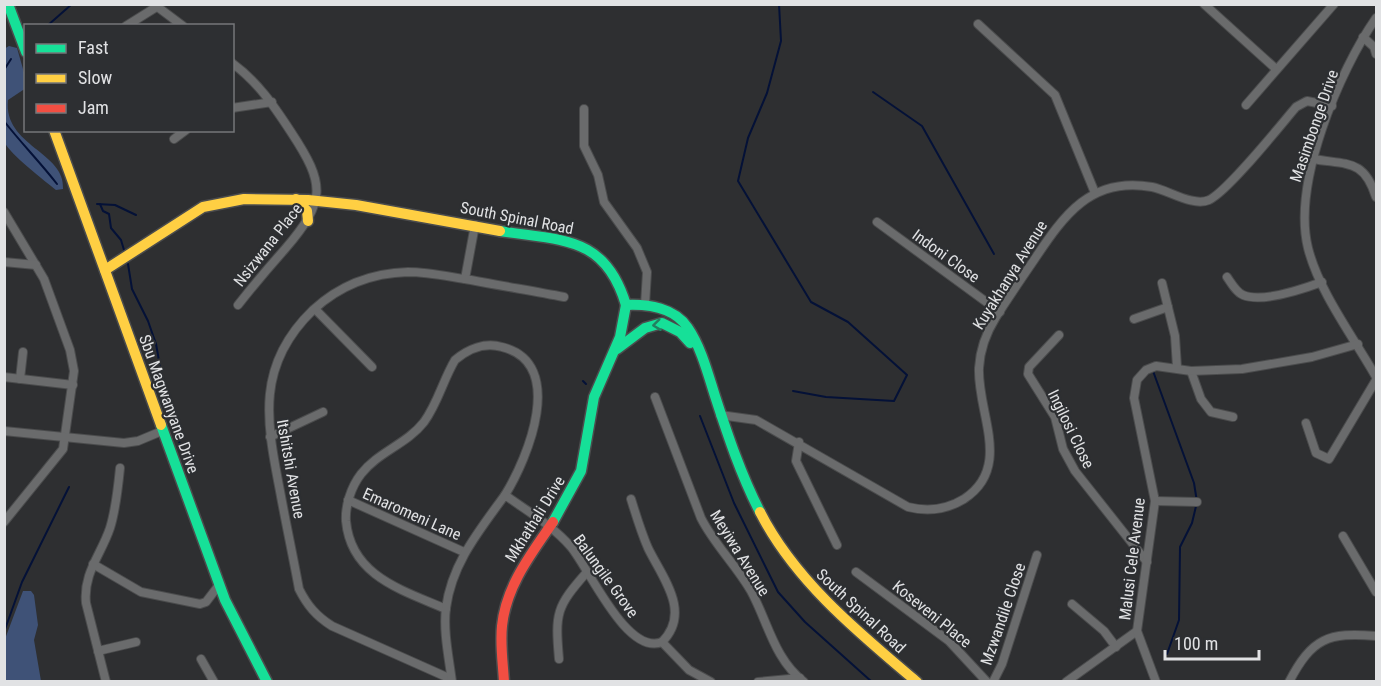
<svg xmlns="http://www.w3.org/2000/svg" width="1381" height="686" viewBox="0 0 1381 686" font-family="'Roboto Condensed',sans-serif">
  <rect width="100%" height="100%" fill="#2e2f31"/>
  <!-- green -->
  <g fill="#3f5277">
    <path d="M9,46l8,2 8,28 1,12 -18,12c-5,46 58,52 55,89l-7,1c-10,-8 -47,-37 -51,-47l-1,-94z"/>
    <path d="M23,591h8l3,4 4,30 -4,15 7,41h-36v-42z"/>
  </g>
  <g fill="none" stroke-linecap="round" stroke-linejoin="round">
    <!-- stream -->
    <g stroke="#041137" stroke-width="2">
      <path d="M779,4l2,37 -14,52 -19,45 -10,43 73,121 37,20 59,53 -13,26 -68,-4 -33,-6"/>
      <path d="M47,26l25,-22"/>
      <path d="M4,70l7,-11"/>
      <path d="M873,92l49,34 72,128"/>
      <path d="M4,121c17,22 36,41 53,63"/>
      <path d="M97,204l18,1 21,10"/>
      <path d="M100,204l3,7 6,3 2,14 10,12 3,10"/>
      <path d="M128,264l4,25 16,32 8,23 9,50 22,74"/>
      <path d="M1153,371l41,112 3,19 -5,21 -12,24 -1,73 -12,34"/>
      <path d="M583,381l3,3"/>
      <path d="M700,416l34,87 44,89 27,30 67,60"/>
      <path d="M4,632l18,-50 47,-95"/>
    </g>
    <defs>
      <g id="street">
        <path d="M1204,4l72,65"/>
        <path d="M155,5l28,21"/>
        <path d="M1376,18c-37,53 -84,165 -68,230 11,44 46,90 68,129"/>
        <path d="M978,24l77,71 40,98"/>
        <path d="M126,26l32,-20"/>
        <path d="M1363,37l11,10 2,7"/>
        <path d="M232,63c26,19 42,43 59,69 35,53 35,69 -6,117 -16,18 -32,37 -47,56"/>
        <path d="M1246,105l88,-101"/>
        <path d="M232,108l40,-6"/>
        <path d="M584,109v37l14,29 6,27 33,46 10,24 -2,33"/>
        <path d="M174,139l12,-9"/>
        <path d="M1313,159c35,6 51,0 63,38"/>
        <path d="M4,212l40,67 26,71 4,21 -11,78 -59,73"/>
        <path d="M877,222l123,90"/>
        <path d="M4,262l32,3"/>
        <path d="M1227,277c5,7 9,15 16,18 19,8 60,-6 79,-13"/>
        <path d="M465,279l10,-54"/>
        <path d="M1162,283l13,53 2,31"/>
        <path d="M315,309l57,58"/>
        <path d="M1134,319l34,-12"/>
        <path d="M1059,335l-30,32 -1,7 27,43 8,32 12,22 72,91"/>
        <path d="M1191,371l10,28 10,13 22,5"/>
        <path d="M4,377l69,8"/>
        <path d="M20,379l3,-27"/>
        <path d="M655,397l46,121c13,26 35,47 50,73 17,31 23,68 53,91"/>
        <path d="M720,415l36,5 152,87c20,5 38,3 56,-8 49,-32 13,-86 15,-131 1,-19 7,-35 17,-51 12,-19 25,-38 38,-57 30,-45 57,-84 118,-73 16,3 41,20 57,13 19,-9 70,-73 87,-93l11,-6 25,5"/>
        <path d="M1306,423l10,30 13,6 47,-79"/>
        <path d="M4,431l120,12 14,-2 24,-10"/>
        <path d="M270,437l53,-25"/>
        <path d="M799,442l-3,19 41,84"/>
        <path d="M348,500l116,52"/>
        <path d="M1155,501l42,1"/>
        <path d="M1343,536l33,56"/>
        <path d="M93,564l48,28 59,12 6,-2 13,-17"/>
        <path d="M856,572l93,69 38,41"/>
        <path d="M1072,604l32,27 12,16"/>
        <path d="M446,609c-44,-19 -95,-33 -100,-88 -1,-15 5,-34 15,-47 17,-22 46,-30 63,-52 14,-19 19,-42 31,-62 13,-11 30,-18 47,-13 65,16 26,111 3,148"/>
        <path d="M662,642l27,28 22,12"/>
        <path d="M98,651l38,-9"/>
        <path d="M201,659l13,23"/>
        <path d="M559,659c-4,-46 -3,-52 28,-87"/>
        <path d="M451,679l-119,-53c-16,-10 -25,-21 -33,-37 -6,-33 -13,-65 -19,-98 -14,-71 -24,-126 33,-181 26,-24 59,-37 95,-38 21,0 42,5 63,8 31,6 62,11 93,17"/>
        <path d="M106,682l-20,-79c-3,-30 15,-48 24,-75 6,-19 8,-40 10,-60"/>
        <path d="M452,682c-3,-24 -9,-51 -6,-74 6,-45 33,-77 59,-113 22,16 48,31 66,52 19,23 56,109 91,95 30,-30 0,-65 -14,-94 -7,-16 -12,-33 -17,-49"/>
        <path d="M758,682l42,-4"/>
        <path d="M993,682l9,-18 35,-109"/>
        <path d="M1066,682l71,-51"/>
        <path d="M1156,682l-19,-51 18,-130 -21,-103 3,-18 9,-10 10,-4 35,5 51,-2 70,-12 46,-13"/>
        <path d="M1289,682c23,-44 39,-50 87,-46"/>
      </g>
      <g id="fast">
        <path d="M8,4l18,48"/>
        <path d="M500,231c62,10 105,4 126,74 22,-1 49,3 62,23 13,19 20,46 27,68 13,40 26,79 45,116"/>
        <path d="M617,349l28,-21 17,-5 18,9 10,11"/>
        <path d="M161,425l64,175 42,82"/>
        <path d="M553,522l28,-51 13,-74 26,-60 6,-32"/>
      </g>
      <g id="slow">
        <path d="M54,130l107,295"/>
        <path d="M296,199l11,12 1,10"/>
        <path d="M105,270l98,-63 41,-8 64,1 48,5 144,26"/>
        <path d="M760,512c35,69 99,121 157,170"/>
      </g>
      <path id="jam" d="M504,682c-1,-19 -4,-37 -2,-56 4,-40 29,-72 51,-104"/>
    </defs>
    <!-- street casing -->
    <use href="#street" stroke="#4b4c4d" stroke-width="10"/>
    <!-- fast casing -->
    <use href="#fast" stroke="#4b4c4d" stroke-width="13"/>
    <!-- slow casing -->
    <use href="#slow" stroke="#4b4c4d" stroke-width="13"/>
    <!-- jam casing -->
    <use href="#jam" stroke="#4b4c4d" stroke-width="13"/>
    <!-- street -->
    <use href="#street" stroke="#6a6b6c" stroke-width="8"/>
    <!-- fast -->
    <use href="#fast" stroke="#16e098" stroke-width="10"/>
    <!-- slow -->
    <use href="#slow" stroke="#ffcf43" stroke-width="10"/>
    <!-- jam -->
    <use href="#jam" stroke="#f24e42" stroke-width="10"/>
  </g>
  <!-- one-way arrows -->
  <defs><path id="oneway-chevron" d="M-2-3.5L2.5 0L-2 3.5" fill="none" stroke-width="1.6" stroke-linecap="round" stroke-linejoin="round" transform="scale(1.5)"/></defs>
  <use stroke="#237f60" href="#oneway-chevron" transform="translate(657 325) rotate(173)"/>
  <g text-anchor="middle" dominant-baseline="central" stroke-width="4.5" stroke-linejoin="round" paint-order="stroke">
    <!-- street labels -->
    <g font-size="16" fill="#e1e2e4" stroke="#2d2f32">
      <text transform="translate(1314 126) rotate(-71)">Masimbonge Drive</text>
      <text transform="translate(517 218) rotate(11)">South Spinal Road</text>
      <text transform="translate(268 245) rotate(-52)">Nsizwana Place</text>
      <text transform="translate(946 256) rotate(36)">Indoni Close</text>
      <text transform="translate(1010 275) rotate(-58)">Kuyakhanya Avenue</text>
      <text transform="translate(169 404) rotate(70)">Sbu Magwanyane Drive</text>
      <text transform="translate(1071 429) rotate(64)">Ingilosi Close</text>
      <text transform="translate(291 469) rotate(80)">Itshitshi Avenue</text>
      <text transform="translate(412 514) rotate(24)">Emaromeni Lane</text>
      <text transform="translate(535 519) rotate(-58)">Mkhathali Drive</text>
      <text transform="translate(740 553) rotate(58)">Meyiwa Avenue</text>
      <text transform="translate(1132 559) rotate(-83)">Malusi Cele Avenue</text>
      <text transform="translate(606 576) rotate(54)">Balungile Grove</text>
      <text transform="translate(861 611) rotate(43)">South Spinal Road</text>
      <text transform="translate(932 614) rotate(39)">Koseveni Place</text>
      <text transform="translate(1003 614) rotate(-71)">Mzwandile Close</text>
    </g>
  </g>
  <!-- border -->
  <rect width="1381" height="686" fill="none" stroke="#e1e2e4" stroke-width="12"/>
  <!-- legend -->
  <rect x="24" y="24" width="210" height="108" fill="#2d2f32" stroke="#757779" stroke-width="1.5"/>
  <rect x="36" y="44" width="30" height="9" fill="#16e098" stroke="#757779" stroke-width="1.5"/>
  <text x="78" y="54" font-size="18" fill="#e1e2e4">Fast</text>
  <rect x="36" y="74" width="30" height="9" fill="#ffcf43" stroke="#757779" stroke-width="1.5"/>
  <text x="78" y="84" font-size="18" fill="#e1e2e4">Slow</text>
  <rect x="36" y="104" width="30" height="9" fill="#f24e42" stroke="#757779" stroke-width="1.5"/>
  <text x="78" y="114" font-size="18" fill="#e1e2e4">Jam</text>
  <!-- scale -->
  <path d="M1165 650v9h94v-9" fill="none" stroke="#e1e2e4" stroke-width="3"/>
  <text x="1174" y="650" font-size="18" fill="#e1e2e4" stroke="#2d2f32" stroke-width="4.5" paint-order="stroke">100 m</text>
</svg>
